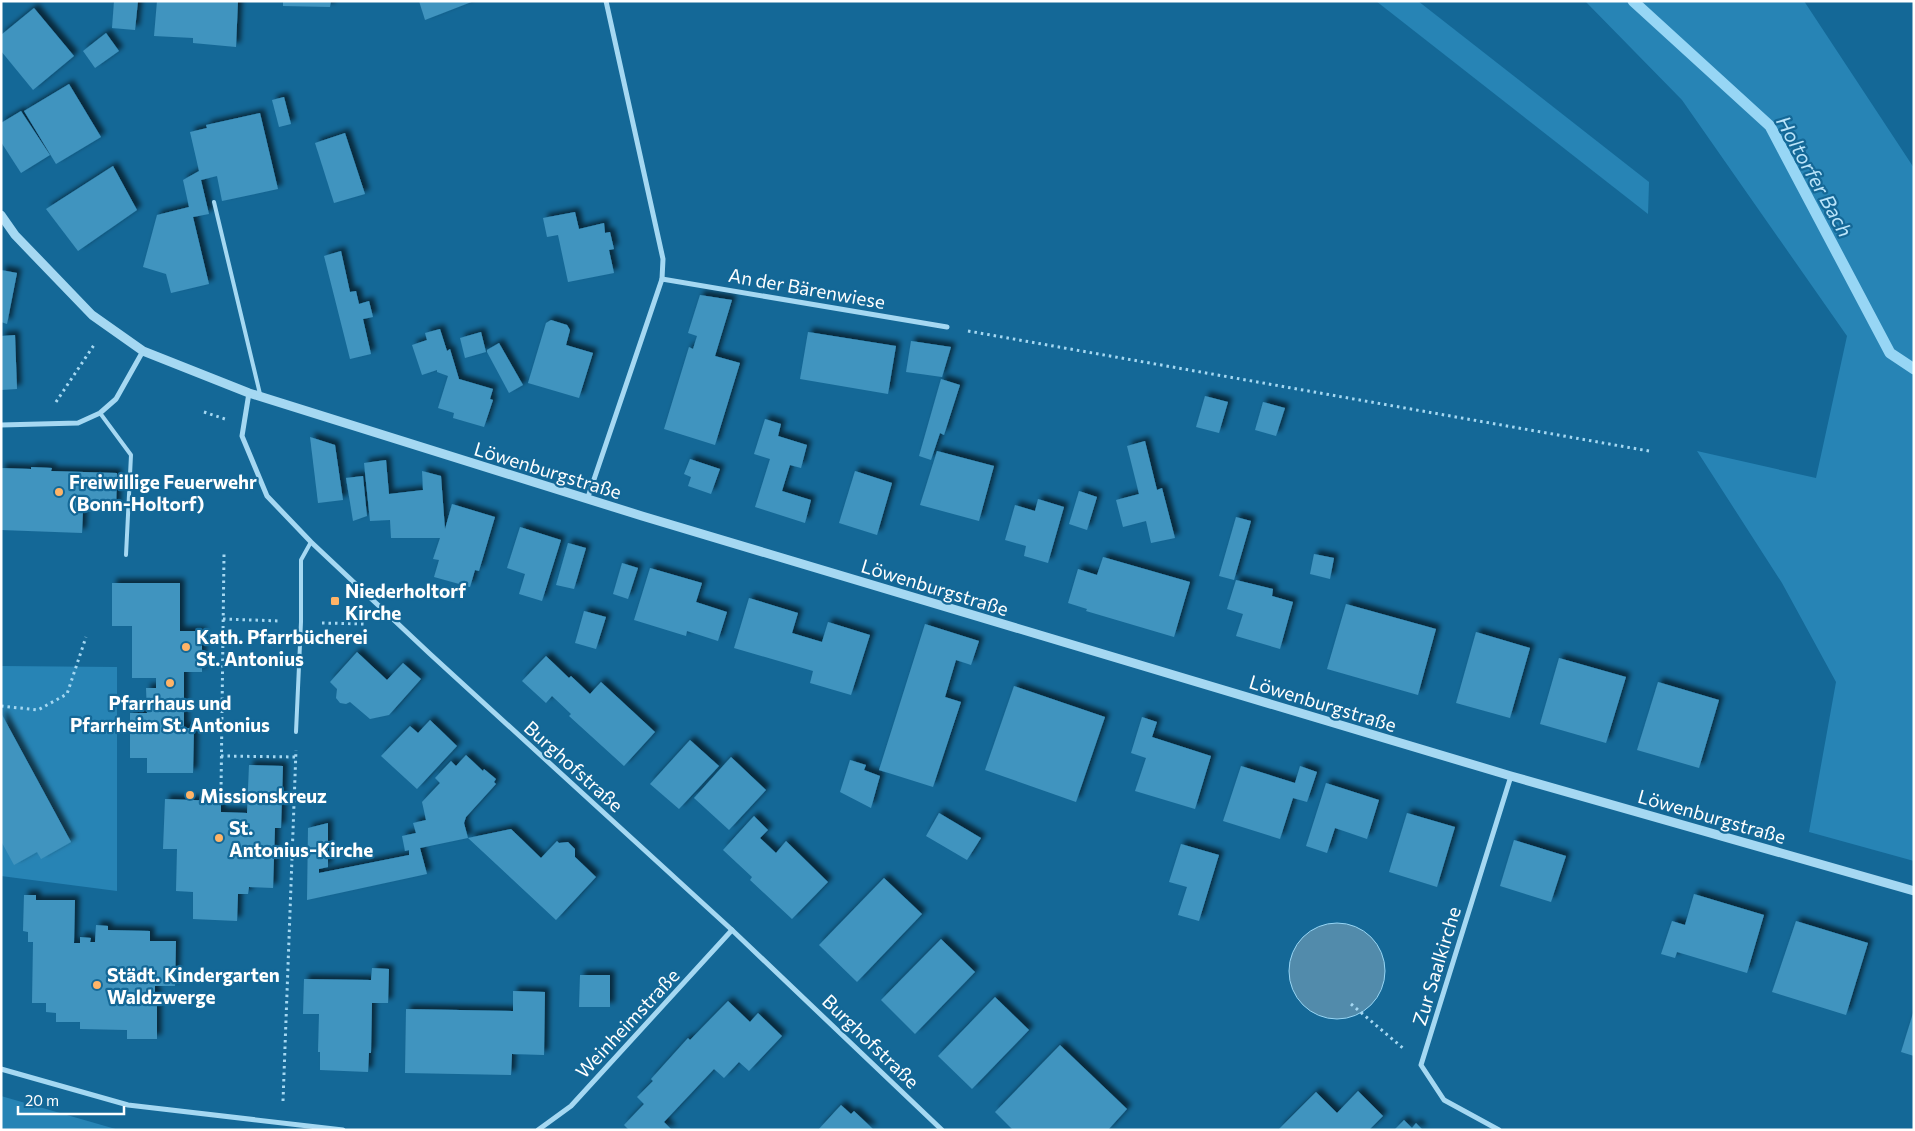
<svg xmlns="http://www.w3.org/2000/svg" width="1915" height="1131" viewBox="0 0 1915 1131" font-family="Commissioner,sans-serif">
  <defs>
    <filter id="shadow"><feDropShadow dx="4.5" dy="-4.5" stdDeviation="2.5" flood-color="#0009"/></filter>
  </defs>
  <rect width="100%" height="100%" fill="#146897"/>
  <!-- green -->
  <g fill="#2784b5">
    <path d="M1376,1h42l231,181 -1,32z"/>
    <path d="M1585,1h219l110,167v693l-105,-29 27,-150 -54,-99 -85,-132 119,27 31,-142 -165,-236z"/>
    <path d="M1,666l116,1v224l-116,-15z"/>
    <path d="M1,1096l118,34h2h-120z"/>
  </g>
  <!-- water -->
  <circle fill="#528bab" stroke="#97d6f5" cx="1337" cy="971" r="48"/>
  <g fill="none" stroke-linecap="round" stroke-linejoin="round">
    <!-- stream -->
    <path stroke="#97d6f5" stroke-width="11" d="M1633,1l137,125 120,227 24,16"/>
  </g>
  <!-- building -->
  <g fill="#4194bf" filter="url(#shadow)">
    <path d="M114,1h24l-3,29 -23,-2z"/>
    <path d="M157,1h81l-2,46 -43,-4v-5l-39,-2z"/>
    <path d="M283,1h48l-1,6 -47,-1z"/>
    <path d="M419,1h55l-49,19z"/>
    <path d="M34,8l40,48 -41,34 -32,-39v-16z"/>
    <path d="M106,33l13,18 -24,17 -12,-17z"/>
    <path d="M69,84l32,53 -45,27 -32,-53z"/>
    <path d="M284,97l7,27 -12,3 -7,-27z"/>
    <path d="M21,111l29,44 -29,18 -20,-31v-19z"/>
    <path d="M260,113l18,76 -56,12 -5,-25 -16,4 8,34 -16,3 16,67 -38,9 -5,-19 -23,-7 14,-52 32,-8 -6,-27 16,-9 -9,-39 17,-4 -1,-3z"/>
    <path d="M345,133l20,61 -31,9 -19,-60z"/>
    <path d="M113,166l24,44 -59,41 -32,-42z"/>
    <path d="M575,212l4,17 25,-6 1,10 5,-1 4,17 -5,1 5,23 -46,9 -10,-47 -11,2 -4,-19z"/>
    <path d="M341,251l9,41 6,-1 3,13 10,-3 4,16 -10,2 8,35 -21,5 -26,-103z"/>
    <path d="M1,270l16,3 -10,51 -6,-2z"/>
    <path d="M700,295l32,5 -17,56 25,7 -25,82 -51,-16 25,-82 4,2 4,-13 -9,-3z"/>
    <path d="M551,320l16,5 3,5 -4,15 27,8 -14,45 -51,-15 18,-60z"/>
    <path d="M440,329l7,22 3,-2 9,30 34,10 -3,10 3,1 -9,27 -31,-9 1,-5 -16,-5 10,-32 -11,-4v-2l-15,5 -10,-30 15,-5 -2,-7z"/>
    <path d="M481,332l5,20 -21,6 -5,-20z"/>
    <path d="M808,332l88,14 -8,48 -88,-15z"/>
    <path d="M15,335l2,54 -16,1v-54z"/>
    <path d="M911,341l40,6 -9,30 -36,-5z"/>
    <path d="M499,343l24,42 -14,8 -22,-41v-2z"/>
    <path d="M941,379l19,6 -16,50 -4,-2 -9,27 -12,-4z"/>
    <path d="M1205,396l23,6 -9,31 -23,-6z"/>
    <path d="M1263,402l22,6 -9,28 -21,-6z"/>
    <path d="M765,419l16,5 -3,12 29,9 -6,23 -11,-3 -8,26 29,9 -6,23 -50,-16 15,-48 -16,-5z"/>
    <path d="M310,437l25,8 8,55 -25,3z"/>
    <path d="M1145,441l12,49 5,-2 13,50 -24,5 -5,-22 -23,6 -7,-27 23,-6 -12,-48z"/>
    <path d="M937,451l57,15 -15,55 -59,-16z"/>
    <path d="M690,459l30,10 -9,25 -23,-8 3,-9 -7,-3z"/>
    <path d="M386,460l3,34 34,-4 -1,-19 19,5 4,53 7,-25 43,13 -16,54 -4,-1 -5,17 -36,-10 5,-17 -6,-1 7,-21h-49l-1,-18 -20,1 -6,-58z"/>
    <path d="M31,467l21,1 -1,3 66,2 -1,39 -33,-1 -1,22 -81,-3v-62l30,1z"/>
    <path d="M855,471l37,12 -15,52 -38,-12z"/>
    <path d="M363,476l4,40 -14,5 -7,-43z"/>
    <path d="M1079,491l18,6 -10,33 -18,-6z"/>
    <path d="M1038,499l26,8 -16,56 -24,-7 2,-10 -21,-6 10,-35 20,6z"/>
    <path d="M1236,517l15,4 -17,59 -15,-4z"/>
    <path d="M520,527l41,13 -19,61 -23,-7 6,-20 -18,-6z"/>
    <path d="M568,543l18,5 -12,41 -18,-4z"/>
    <path d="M1314,554l20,4 -4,21 -20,-5z"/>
    <path d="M1103,557l87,25 -16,55 -88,-26 1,-2 -19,-6 10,-34 19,6z"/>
    <path d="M622,563l16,5 -10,31 -15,-5z"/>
    <path d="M650,568l52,15 -6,19 31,10 -9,29 -31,-10 -1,5 -52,-16z"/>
    <path d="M1236,580l37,9 -1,7 21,6 -13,47 -44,-13 7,-22 -16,-5z"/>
    <path d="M112,583h68v48h22v41h-18v56h10l-1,45h-46v-15h-17v-45h17l-1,-25h10v-10h-24v-52h-20z"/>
    <path d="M749,598l49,15 -6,20 30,9 6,-20 42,13 -19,60 -41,-12 3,-12 -79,-23z"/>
    <path d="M1346,604l90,25 -18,66 -91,-26z"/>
    <path d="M584,611l22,6 -10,32 -21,-6z"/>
    <path d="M925,624l54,17 -8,24 -15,-5 -11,37 16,5 -28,85 -54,-17z"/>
    <path d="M1476,632l54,16 -20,70 -54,-15z"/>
    <path d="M357,652l30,28 16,-17 18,16 -32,36 -19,4 -20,-17 -4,2 -6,-1 -4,-5 1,-9 -7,-7z"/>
    <path d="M546,656l23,22 2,-2 19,18 11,-12 54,50 -31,34 -55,-50 2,-2 -19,-18 -6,7 -24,-22z"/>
    <path d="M1559,658l67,19 -20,66 -66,-19z"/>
    <path d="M1658,682l61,18 -20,68 -62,-18z"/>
    <path d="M1014,686l91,31 -29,85 -91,-32z"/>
    <path d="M1,713l70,129 -30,17 -4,-7 -23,13 -13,-24z"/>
    <path d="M1142,717l15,5 -5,15 59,19 -16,53 -60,-18 11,-33 -15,-5z"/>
    <path d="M430,720l27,26 -40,43 -36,-33 29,-30 8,7z"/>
    <path d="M690,740l29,26 -40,43 -29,-25z"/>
    <path d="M466,755l17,16 1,-2 12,10 -2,3 2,2 -30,33 -2,6 4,15 -48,10 7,26 -120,26 1,-72 20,-5v44l-9,2v4l90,-18v-5l-4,1 -3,-15 14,-3 -3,-10 13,-3 -4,-18 18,-19 -5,-5 16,-17 5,5z"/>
    <path d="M731,757l35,33 -37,40 -35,-32z"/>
    <path d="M850,760l16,5 -2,5 16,6 -9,32 -31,-16z"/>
    <path d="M249,765l34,1 -2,62h-6l-2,60 -24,-1 -1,7h-10l-1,27 -44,-2v-27l-17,-1 1,-42h-14l2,-50 56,2v11l26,1z"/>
    <path d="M1241,766l54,17 5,-17 17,6 -10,30 -14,-4 -13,41 -57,-18z"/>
    <path d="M1326,783l53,17 -12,39 -32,-11 -8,25 -21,-7z"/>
    <path d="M939,813l42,25 -14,22 -41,-24z"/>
    <path d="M1407,813l48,14 -18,60 -48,-15z"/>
    <path d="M754,816l14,14 -8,8 16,15 10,-12 42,41 -36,37 -42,-39 2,-3 -29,-27z"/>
    <path d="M511,829l30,29 16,-17 2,2 9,-1 7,7v8l21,20 -40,43 -88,-82z"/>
    <path d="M1514,840l52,16 -15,46 -51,-16z"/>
    <path d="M1181,844l38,11 -20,66 -21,-6 9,-28 -18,-5z"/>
    <path d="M884,878l38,36 -65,68 -38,-37z"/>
    <path d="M1694,894l70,21 -17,58 -70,-21 -2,6 -14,-4 11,-33 13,4z"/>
    <path d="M24,895h12v5h39l-1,43h6v-6l11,1 -1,4h5l1,-17 12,1v4l42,1v10h26l-1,45h-20v8h2v45h-30v-9l-47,-1v-7h-24v-9l-10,-1v-9h-14l1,-61h-5v-10l-5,-1z"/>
    <path d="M1796,921l72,22 -22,72 -74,-23z"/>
    <path d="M941,939l34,33 -60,62 -34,-34z"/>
    <path d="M372,968l17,1 -1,34h-16l-1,50h-2l-1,19 -48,-2v-18h-2l1,-38h-16l1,-35 67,1z"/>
    <path d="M580,975h30v32h-31z"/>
    <path d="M513,991l32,1 -1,63 -32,-1 -1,21 -106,-2 1,-64 107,2z"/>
    <path d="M995,997l34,33 -57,59 -34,-33z"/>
    <path d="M728,1001l22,21 8,-9 24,23 -33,35 -10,-9 -15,16 -10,-9 -50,53 8,8h-43l-5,-5 20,-21 -7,-7 16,-16 -2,-2 37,-41 2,2z"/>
    <path d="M1914,1010v46l-13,-4z"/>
    <path d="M1060,1045l67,64 -19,21h-95l-18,-18z"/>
    <path d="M1358,1091l25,25 -14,14h-91l38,-38 21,21z"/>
    <path d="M841,1105l10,9 3,-3 19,18 -55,1z"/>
    <path d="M1404,1120l8,8 4,-5 7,7h-29z"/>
  </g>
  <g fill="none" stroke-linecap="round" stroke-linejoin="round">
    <!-- path -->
    <g stroke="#a5d8f2" stroke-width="3" stroke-dasharray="2.5 4" stroke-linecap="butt">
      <path d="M968,331l681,120"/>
      <path d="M56,402l38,-57"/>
      <path d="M204,412l21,7"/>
      <path d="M223,619l58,2"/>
      <path d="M322,623l44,1"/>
      <path d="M1,706l37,4 29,-16 19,-57"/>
      <path d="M221,756l75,1"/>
      <path d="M221,791l3,-237"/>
      <path d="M1351,1004l53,45"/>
      <path d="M283,1101l13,-351"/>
    </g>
    <!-- service -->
    <g stroke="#a5d8f2" stroke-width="4">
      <path d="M214,202l46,192"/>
      <path d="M100,413l31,42 -5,100"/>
      <path d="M296,732l5,-110v-62l10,-18"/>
    </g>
    <!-- minor -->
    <g stroke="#a5d8f2" stroke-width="5">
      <path d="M662,279l285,48"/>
      <path d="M249,393l-7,43 25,60 44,46 118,111 303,277 210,200"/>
      <path d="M1,425l77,-2 22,-10 16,-14 27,-48"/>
      <path d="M587,500l75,-221 1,-20 -57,-258"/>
      <path d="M1,1069l127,36 215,25"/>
      <path d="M538,1130l33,-24 161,-176"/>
      <path d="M1499,1130l-55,-30 -23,-35 90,-289"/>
    </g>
    <!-- tertiary -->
    <path stroke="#a5d8f2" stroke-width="9" d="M1,215l14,20 77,80 51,36 106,42 393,123 869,260 403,115"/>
  </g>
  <!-- markers -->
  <g fill="#ffb467" stroke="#146897" stroke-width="2">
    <circle cx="59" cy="492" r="5"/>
    <rect x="330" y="596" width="10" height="10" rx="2.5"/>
    <circle cx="186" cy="647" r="5"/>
    <circle cx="170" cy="683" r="5"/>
    <circle cx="190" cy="795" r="5"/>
    <circle cx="219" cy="838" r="5"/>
    <circle cx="97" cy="985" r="5"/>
  </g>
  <g text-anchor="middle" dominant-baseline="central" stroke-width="4.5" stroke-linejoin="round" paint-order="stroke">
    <!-- street labels -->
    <g font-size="19" fill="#fff" stroke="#146897">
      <text transform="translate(807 288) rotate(10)">An der Bärenwiese</text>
      <text transform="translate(548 470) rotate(17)">Löwenburgstraße</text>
      <text transform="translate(935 587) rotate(17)">Löwenburgstraße</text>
      <text transform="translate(1323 703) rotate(17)">Löwenburgstraße</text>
      <text transform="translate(574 766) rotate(42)">Burghofstraße</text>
      <text transform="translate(1712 816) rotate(16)">Löwenburgstraße</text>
      <text transform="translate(1436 966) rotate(-73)">Zur Saalkirche</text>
      <text transform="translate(627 1023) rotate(-47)">Weinheimstraße</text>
      <text transform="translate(871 1041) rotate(44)">Burghofstraße</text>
    </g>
    <!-- poi labels -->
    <g font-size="19" font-weight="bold" fill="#fff" stroke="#146897" text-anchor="start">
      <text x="69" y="481">Freiwillige Feuerwehr<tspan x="69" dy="22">(Bonn-Holtorf)</tspan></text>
      <text x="345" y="590">Niederholtorf<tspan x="345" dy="22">Kirche</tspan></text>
      <text x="196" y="636">Kath. Pfarrbücherei<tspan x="196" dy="22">St. Antonius</tspan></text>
      <text x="170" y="702" text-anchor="middle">Pfarrhaus und<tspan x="170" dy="22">Pfarrheim St. Antonius</tspan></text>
      <text x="200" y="795">Missionskreuz</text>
      <text x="229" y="827">St.<tspan x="229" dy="22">Antonius-Kirche</tspan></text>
      <text x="107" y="974">Städt. Kindergarten<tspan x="107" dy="22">Waldzwerge</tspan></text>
    </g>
    <!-- water labels -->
    <g font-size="20" font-style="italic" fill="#bae4fa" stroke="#146897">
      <text transform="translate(1815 176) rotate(61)">Holtorfer Bach</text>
    </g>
  </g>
  <!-- border -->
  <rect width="1915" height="1131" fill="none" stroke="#ffffff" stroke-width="5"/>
  <!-- scale -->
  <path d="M18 1106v8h106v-8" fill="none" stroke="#ffffff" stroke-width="2.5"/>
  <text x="25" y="1106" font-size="15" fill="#ffffff" stroke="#146897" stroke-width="4" paint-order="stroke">20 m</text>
</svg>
